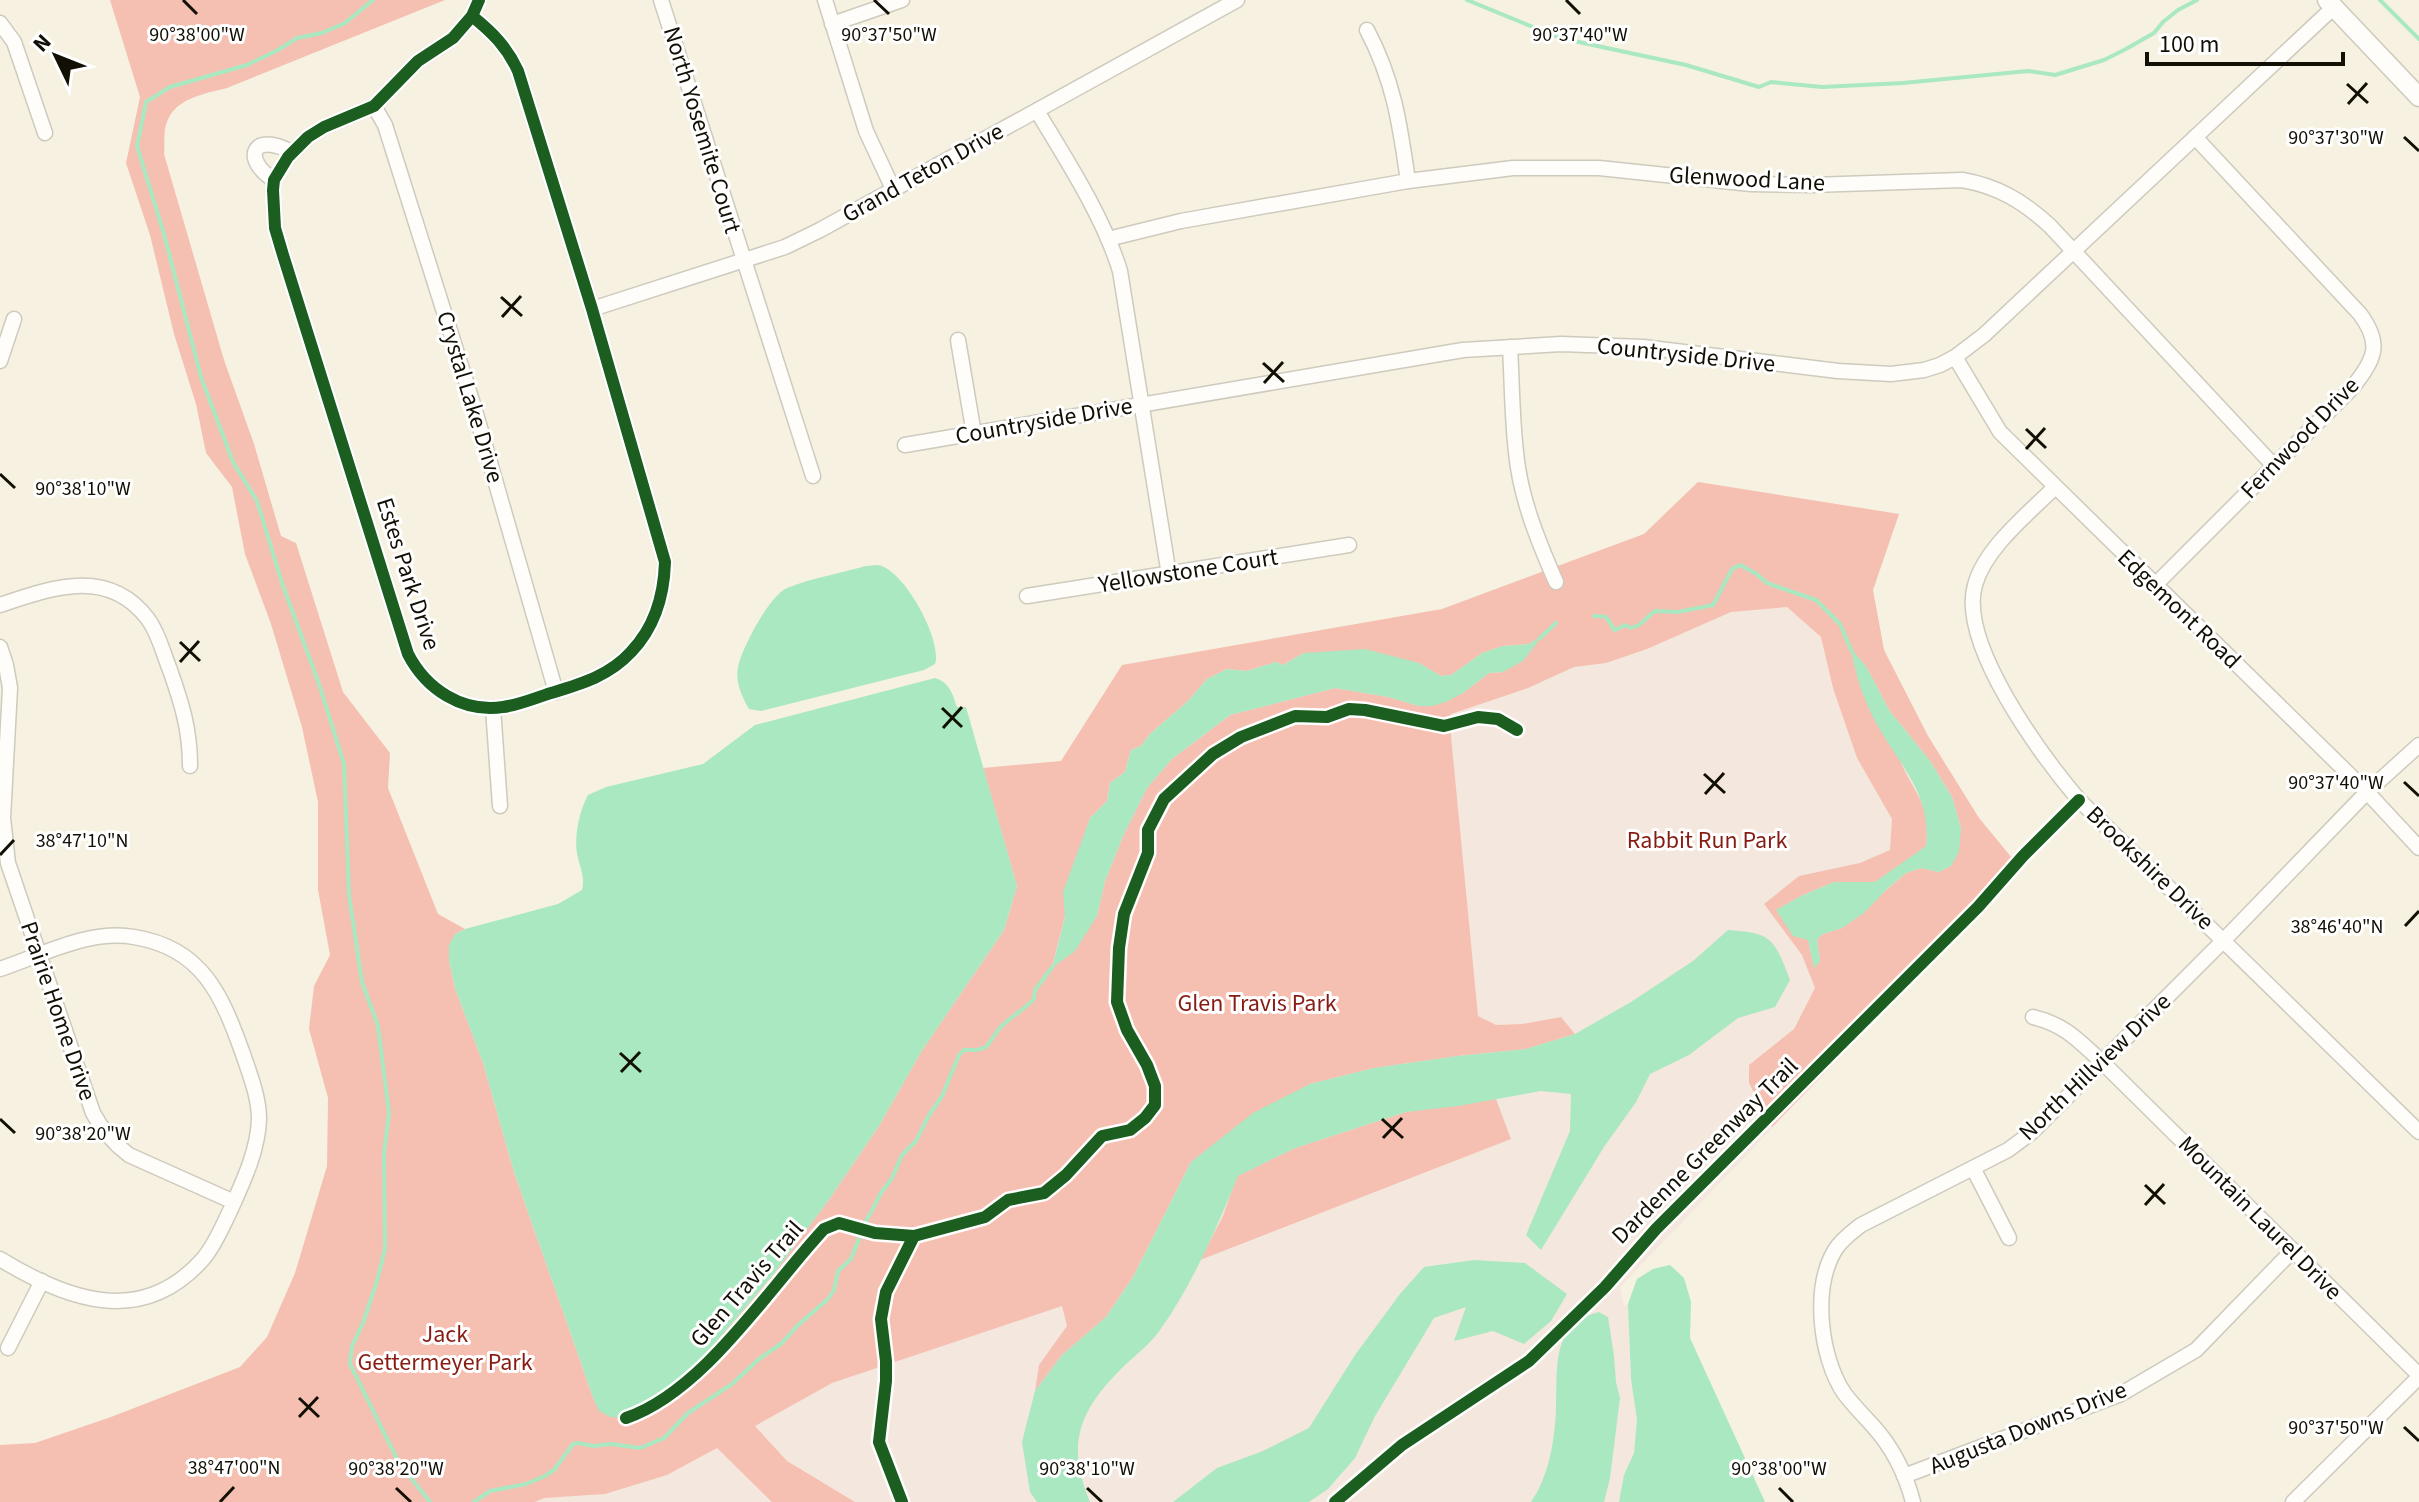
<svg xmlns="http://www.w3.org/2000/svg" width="2419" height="1502" viewBox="0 0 2419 1502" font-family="'Source Sans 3',sans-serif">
  <rect width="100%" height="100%" fill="#f6f1e1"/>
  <!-- green -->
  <path fill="#f4e7de" d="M1698,482l201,32 -26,76 11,60 44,86 51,82 33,40 -94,118 -298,311 4,19 4,-2 3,75 6,41 -3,33 -10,22 -5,27h-1619l623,-108 525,-627 294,-158 202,-75z"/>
  <!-- forest -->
  <g fill="#f5c0b1" fill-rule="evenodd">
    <path d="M110,0h335l-218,88c-20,5 -52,10 -60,34 -4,9 -2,23 -3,32l60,206 30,84 27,92 15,7 47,149 47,61 -2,35 50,126 27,15 -10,5 -6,27 6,27 28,75 31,109 80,228 32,18 46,-31 44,-45 56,-66 56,-75 51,-75 42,-74 83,-122 13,-44 -34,-118 78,-7 61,-96 320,-56 202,-75 54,-52 201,32 -26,76 11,60 44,86 51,82 33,40 -94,118 -146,151 -23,-44v-18l45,-36 21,-41 -13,-33 -38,-51 35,-28 61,-13 30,-13 2,-31 -35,-61 -24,-70 -12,-51 -34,-30 -56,5 -84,37 -41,14 -32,4 -46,21 -77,26v22l27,280 18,9 26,-1 39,-7 14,17 -49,15 -68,7 -84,12 -64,16 -119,78 -58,115 -27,40 -44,38 -27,36 4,-26 28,-39 -5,-20 -230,77 -77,43 32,35 68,41h-83l-55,-54 -50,27 -62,19 -61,4 -9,4h-535v-57l35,-2 76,-26 129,-50 27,-30 28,-64 32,-107 1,-68 -19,-69 5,-43 16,-31 -12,-65v-88l-16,-75 -31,-103 -26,-70 -13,-67 -26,-34 -10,-49 -22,-70 -24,-99 -24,-72 14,-66zM1541,637l-38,35 -14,1 -26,20 -44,13 -31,-9 -53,-9 -105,27 -58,44 -25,29 -23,46 -19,47 -8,35 -45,51 38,-149 17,-17 3,-18 15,-11 6,-22 10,-4 9,-12 38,-33 19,-22 20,-10 20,2 29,-9 7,3 21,-12 115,10 22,13 10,-1 31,-22 21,-7 26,-2zM1866,666l23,44 41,51 22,36 9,31 -10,38 -12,6 -18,-4 -15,5 -64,55 -19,6 -6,5 3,22 -6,6 -6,-27 -31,-30 24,-14 33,-14h41l51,-35c5,-46 -11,-50 -26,-87 -13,-31 -23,-63 -34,-94z"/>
    <path d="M1496,1099l15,40 -311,121 23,-44 14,-40 58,-28 111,-36z"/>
  </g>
  <!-- water -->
  <g fill="#a9e8c1">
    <path d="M878,565c26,4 65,76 57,99l-11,6 -163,41 -12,-2c-7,-12 -14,-27 -11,-42 4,-19 31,-71 49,-79 25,-10 54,-15 79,-22z"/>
    <path d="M1543,635l-20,26 -20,11 -14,1 -26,20 -17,9 -14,4h-13l-31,-9 -53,-9 -105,27 -58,44 -25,29 -23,46 -19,47 -8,35 -22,35 -23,17 13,-51 -2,-25 27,-74 17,-17 3,-18 15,-11 6,-22 10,-4 9,-12 38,-33 19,-22 20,-10 20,2 29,-9 7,3 21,-12 61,-4 54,14 22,13 10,-1 31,-22 21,-7 26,-2z"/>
    <path d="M1851,649l15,17 23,44 41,51 22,36 9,31 -2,24 -8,14 -12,6 -18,-4 -15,5 -18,15 -24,25 -22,15 -19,6 -6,5 3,22 -6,7 -6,-28 -15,-4 -17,-26 25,-14 33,-14h41l51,-36c6,-53 -28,-82 -51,-125 -12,-23 -20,-47 -24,-72z"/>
    <path d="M935,678c15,5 17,15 22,29h9l51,179 -13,44 -83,122 -42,74 -51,75 -56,75 -56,66 -43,45 -47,31 -16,-1 -11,-6 -5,-11 -80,-228 -31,-109 -28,-75 -6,-27v-16l6,-11 10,-5 93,-25 24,-14c3,-12 -1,-20 -4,-32 -5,-19 1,-46 10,-63l18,-8 97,-23 52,-39z"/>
    <path d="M1728,930c45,3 46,9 62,50l-15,27 -37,11 -49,37 -39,19 -14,28 -32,45 -63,103 -15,-15 44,-104 1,-37 -30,-3 -83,15 -52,6 -111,36 -57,28c-22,53 -45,108 -78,154 -9,13 -23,24 -35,35 -45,44 -60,77 -35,137h-53l-7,-10 -8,-50 13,-51 27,-36 44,-38 27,-40 58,-115 62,-49 57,-29 64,-16 84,-12 68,-7 49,-15 56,-32 62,-41z"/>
    <path d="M1474,1260l51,3 42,31 -16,27 -27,23 -31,-13 -39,10 12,-34 -32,11 -59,98 -20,42 -27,31 -19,13h-136l44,-34 46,-17 46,-23 46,-73 45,-61 24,-27z"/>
    <path d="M1670,1265l14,13 7,24 -1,36 75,164h-146l5,-27 10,-22 3,-33 -6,-41 -3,-75 9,-25 16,-10z"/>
    <path d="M1599,1312l9,5 6,39 2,26 4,16 -10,80 -6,24h-73c18,-26 23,-59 25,-90 2,-40 -7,-88 43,-100z"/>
  </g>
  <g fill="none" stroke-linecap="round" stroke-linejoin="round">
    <!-- stream -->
    <g stroke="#a9e8c1" stroke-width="4">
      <path d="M373,0l-28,23 -23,10 -25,5 -19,12 -31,15 -77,22 -24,15 -9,44 27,88 37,143 32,85 24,39 25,82 37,101 25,80 5,131 13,87 16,44 11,87 -5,40 1,96 -8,32 -14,42 -11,23 -2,18 49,99 31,39"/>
      <path d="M1467,0l93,38 126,27 73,22 12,-5 51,5 81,-4 125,-12 27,4 49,-15 22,-11 28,-16 9,-11 15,-12 19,-10"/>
      <path d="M2380,0l39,39"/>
      <path d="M1594,616c18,-1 12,5 21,14l10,-5 6,3 8,-3 16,-14 23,1 35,-7 19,-36 8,-4 15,8 12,10 49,17 24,24 12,28"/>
      <path d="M1540,638l16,-15"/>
      <path d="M865,1223l16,-30 11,-15 10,-23 14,-14 13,-26 13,-19 17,-41 5,-5c27,0 20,-2 35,-21 7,-9 26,-20 35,-30l1,-9 18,-24"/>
      <path d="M474,1502l16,-11 36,-7 19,-8 9,-6 19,-26 5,-1 15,3 18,-2 29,4 24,-10 24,-25 44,-29 27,-25 23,-16 14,-16 32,-28 6,-9 4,-19 13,-12 10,-25"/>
    </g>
    <defs>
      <g id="minor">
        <path d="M661,0l152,476"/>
        <path d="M825,0l41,131 27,58"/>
        <path d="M472,16c21,17 35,31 46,55l74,238 73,253c-1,33 -10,65 -34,90 -22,24 -50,32 -80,41 -16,5 -32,12 -48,14 -41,6 -77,-18 -95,-53l-125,-399 -8,-27 -2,-38 1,-10 14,-23 20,-20 16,-10 50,-21 44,-45 35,-23 19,-22 7,-16"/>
        <path d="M0,23l14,19 31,91"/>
        <path d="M832,24l70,-24"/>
        <path d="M1367,30c27,51 33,95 41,151"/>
        <path d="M374,106l11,19 89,282 82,285"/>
        <path d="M1037,111c29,48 67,107 83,160l49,304"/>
        <path d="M274,180c-33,-21 -21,-49 17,-28"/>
        <path d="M1108,239l73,-18 227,-40 105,-13h86l152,16 61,1 150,-5c36,6 62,22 88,46l224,240"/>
        <path d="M592,309l193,-62 35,-17 417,-230"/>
        <path d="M958,340l16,94"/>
        <path d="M1510,347c2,35 2,71 6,105 4,45 22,89 40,130"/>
        <path d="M1955,357l45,75 367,360 52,56"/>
        <path d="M0,361l14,-42"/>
        <path d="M905,445l558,-95 98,-6 82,3 195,24 53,3 33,-4 16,-5 15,-8 29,-22 350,-328"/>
        <path d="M2055,487c-27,27 -70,61 -80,98 -17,59 67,171 104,215l340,332"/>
        <path d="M2155,585l198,-198c21,-28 30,-42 7,-73l-165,-177"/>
        <path d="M1027,596l322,-51"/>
        <path d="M0,605c51,-17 108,-39 148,14 11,15 15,34 22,51 12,34 20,60 20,96"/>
        <path d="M0,647l6,18 4,23 -7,130 5,45 85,250c9,17 20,30 36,42l105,47"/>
        <path d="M493,708l7,98"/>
        <path d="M0,969c42,-14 89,-40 134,-32 69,11 88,59 109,117 7,21 16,43 16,65 -1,32 -16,63 -29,92 -8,16 -15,34 -27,48 -61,69 -136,41 -203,0"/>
        <path d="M2033,1017c32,8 44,22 68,44l318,314"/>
        <path d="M1973,1168l36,70"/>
        <path d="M8,1348l34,-67"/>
        <path d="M1904,1476l217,-82 75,-44 97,-100"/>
        <path d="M1913,1502c-7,-27 -21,-55 -40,-76 -10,-11 -20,-21 -29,-33 -24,-36 -32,-105 -9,-143 6,-10 17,-18 26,-25l147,-75 24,-18 192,-192 143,-148 52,-47"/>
        <path d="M2293,1502l126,-125"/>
      </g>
      <path id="major" d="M2327,0l92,97"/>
    </defs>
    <!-- minor casing -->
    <use href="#minor" stroke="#cecabd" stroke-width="17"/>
    <!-- major casing -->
    <use href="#major" stroke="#cecabd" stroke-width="21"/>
    <!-- minor -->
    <use href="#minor" stroke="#fefdfa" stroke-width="14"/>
    <!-- major -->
    <use href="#major" stroke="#fefdfa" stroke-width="18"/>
    <defs>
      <g id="cycleway">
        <path d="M472,16c21,17 35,31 46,55l74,238 73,253c-1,33 -10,65 -34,90 -22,24 -50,32 -80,41 -16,5 -32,12 -48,14 -41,6 -77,-18 -95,-53l-125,-399 -8,-27 -2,-38 1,-10 14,-23 20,-20 16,-10 50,-21 44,-45 35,-23 19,-22 7,-16"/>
        <path d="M626,1418c77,-26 143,-130 198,-189l15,-6 36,10 39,3"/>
        <path d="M902,1502l-23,-60 7,-61v-20l-5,-42 5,-27 28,-56 71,-19 23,-17 36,-7 22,-18 36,-39 28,-6 15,-12 10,-13v-19l-8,-21 -20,-35 -10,-28 2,-54 5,-34 24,-61v-23l16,-31 49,-45 28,-17 54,-21 32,1 22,-8 16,1 79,16 34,-9 20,2 19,11"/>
        <path d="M1335,1502l67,-57 127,-84 76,-74 51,-58 322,-322 45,-51 56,-56"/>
      </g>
    </defs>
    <!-- cycleway casing -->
    <use href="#cycleway" stroke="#fff" stroke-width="17"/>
    <!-- cycleway -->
    <use href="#cycleway" stroke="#1b5e20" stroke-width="12"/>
  </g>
  <!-- ticks -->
  <path fill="none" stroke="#120f04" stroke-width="3" d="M183,0l14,14M874,0l15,14M1566,0l14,14M2347,84l21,19M2348,104l19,-21M2404,137l15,14M501,297l21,19M502,317l19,-21M1263,363l21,19M1264,383l19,-21M2026,429l20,19M2026,449l19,-21M0,474l15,14M180,642l20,19M180,662l19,-21M942,708l20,19M943,728l19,-21M1704,774l21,19M2404,782l15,14M1705,794l19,-21M0,855l14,-15M2405,926l14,-15M620,1053l21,19M621,1072l19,-20M0,1119l15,14M1382,1119l21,19M1383,1138l19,-20M2145,1185l20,19M2145,1205l19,-21M299,1398l20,19M299,1417l19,-20M2404,1427l15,14M396,1488l15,14M1087,1488l15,14M1779,1488l14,14M220,1502l14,-15"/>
  <g text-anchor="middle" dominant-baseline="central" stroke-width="6" stroke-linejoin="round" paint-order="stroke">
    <!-- street labels -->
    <g font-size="24" fill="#120f04" stroke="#fff">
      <text transform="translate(702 130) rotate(73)">North Yosemite Court</text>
      <text transform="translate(923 173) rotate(-29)">Grand Teton Drive</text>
      <text transform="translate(1747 179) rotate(3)">Glenwood Lane</text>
      <text transform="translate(1686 355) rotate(6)">Countryside Drive</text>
      <text transform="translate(470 397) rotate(73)">Crystal Lake Drive</text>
      <text transform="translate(1044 421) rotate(-10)">Countryside Drive</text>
      <text transform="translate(2300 438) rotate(-46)">Fernwood Drive</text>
      <text transform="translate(1188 571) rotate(-9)">Yellowstone Court</text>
      <text transform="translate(408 574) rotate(72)">Estes Park Drive</text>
      <text transform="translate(2179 609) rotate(44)">Edgemont Road</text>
      <text transform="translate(2150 868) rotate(44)">Brookshire Drive</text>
      <text transform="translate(58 1011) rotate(71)">Prairie Home Drive</text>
      <text transform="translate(2095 1067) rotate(-44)">North Hillview Drive</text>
      <text transform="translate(1705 1151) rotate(-45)">Dardenne Greenway Trail</text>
      <text transform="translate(2260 1218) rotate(45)">Mountain Laurel Drive</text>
      <text transform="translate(747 1284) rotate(-49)">Glen Travis Trail</text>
      <text transform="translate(2028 1428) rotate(-22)">Augusta Downs Drive</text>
    </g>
    <!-- park labels -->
    <g font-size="24" fill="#871c13" stroke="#fff">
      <text x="1707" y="840">Rabbit Run Park</text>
      <text x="1257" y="1003">Glen Travis Park</text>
      <text x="445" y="1334">Jack<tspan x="445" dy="28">Gettermeyer Park</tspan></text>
    </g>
  </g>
  <g font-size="20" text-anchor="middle" fill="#120f04" stroke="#fff" stroke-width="6" stroke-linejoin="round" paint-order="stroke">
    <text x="197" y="41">90°38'00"W</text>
    <text x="889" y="41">90°37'50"W</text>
    <text x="1580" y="41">90°37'40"W</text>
    <text x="2336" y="144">90°37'30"W</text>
    <text x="83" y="495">90°38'10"W</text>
    <text x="2336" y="789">90°37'40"W</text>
    <text x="82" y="847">38°47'10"N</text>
    <text x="2337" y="933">38°46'40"N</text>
    <text x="83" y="1140">90°38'20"W</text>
    <text x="2336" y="1434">90°37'50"W</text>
    <text x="234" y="1474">38°47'00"N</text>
    <text x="396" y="1475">90°38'20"W</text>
    <text x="1087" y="1475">90°38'10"W</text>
    <text x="1779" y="1475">90°38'00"W</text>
  </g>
  <!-- north arrow -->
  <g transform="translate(56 56) rotate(313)" stroke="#ffffff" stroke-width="6" paint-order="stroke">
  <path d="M0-6L14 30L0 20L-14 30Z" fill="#120f04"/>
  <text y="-12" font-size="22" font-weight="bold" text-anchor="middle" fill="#120f04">N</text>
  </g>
  <!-- scale -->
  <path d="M2147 52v12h196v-12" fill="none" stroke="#120f04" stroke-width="4"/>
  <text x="2159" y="52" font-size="24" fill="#120f04" stroke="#ffffff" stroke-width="6" paint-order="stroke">100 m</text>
</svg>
